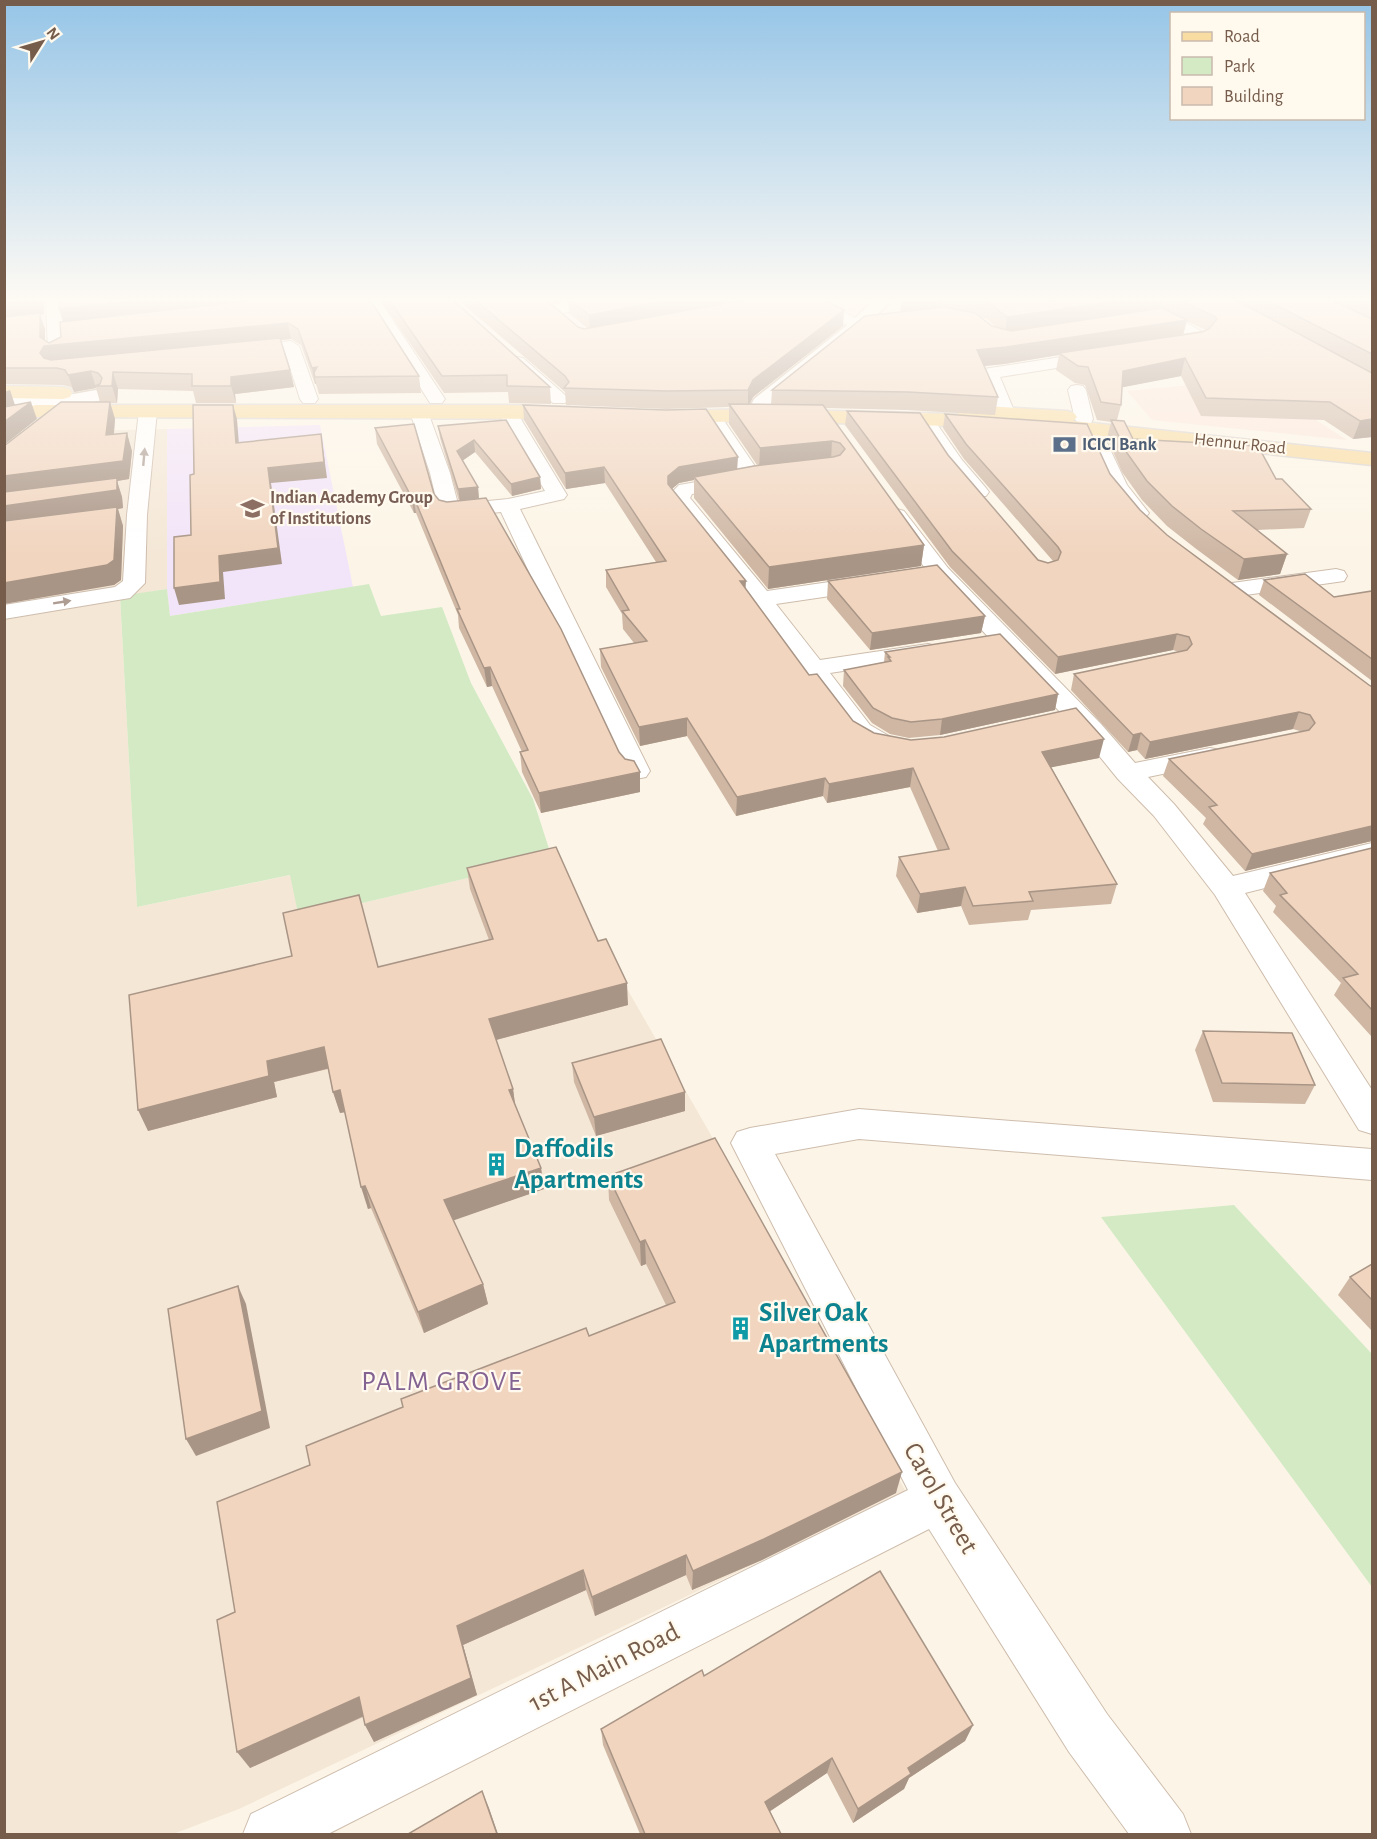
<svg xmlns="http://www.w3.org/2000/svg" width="1377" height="1839" viewBox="0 0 1377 1839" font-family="'Alegreya Sans',sans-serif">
  <rect width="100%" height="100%" fill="#fcf5e7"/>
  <!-- residential -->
  <path fill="#f4e7d6" d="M167,429v160l-47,8 17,310 154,-32 8,43 253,-60 159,277 195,357 -667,317 -66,25h-168v-1391l14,-11z"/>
  <!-- commercial -->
  <path fill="#fce7db" d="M1252,379l95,61 -195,-20 -25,-29z"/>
  <!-- education -->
  <path fill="#f2e4f9" d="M320,425l33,162 -183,29 -3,-27v-160z"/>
  <!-- green -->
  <g fill="#d3eac5">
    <path d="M369,584l12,32 61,-9 29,76 62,116 19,59 -253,60 -9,-43 -153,32 -17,-311 47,-7 3,27z"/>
    <path d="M1234,1205l138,149v233l-271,-370z"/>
  </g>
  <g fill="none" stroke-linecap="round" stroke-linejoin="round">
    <defs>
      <g id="street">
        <path d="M46,298h15l1,29 42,-5 8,5 -8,5 -41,4 1,17 -8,5 -6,-1 -2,-4z"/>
        <path d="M364,298h14l67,101 -3,4h-12z"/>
        <path d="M596,298h35l-8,5 -73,12 -8,-5 8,-5z"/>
        <path d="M800,298h19l41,23 33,-4 8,5 -8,5 -36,4z"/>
        <path d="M1152,314l28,5 31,18c-9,11 -31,14 -44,10l-2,-3 2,-3 24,-4 -22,-11 -26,-1 -8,-5 2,-3z"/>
        <path d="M291,341l8,5 19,53 -3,4h-12l-3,-4 -15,-47 -45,5 -8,-5 8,-5z"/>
        <path d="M1100,351l8,5 -2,4 -106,17 15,36 -3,4h-12l-3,-4 -16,-40 3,-4 6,-1z"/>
        <path d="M517,357l6,1 42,37 3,4 -3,4h-12l-42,-37 -2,-4z"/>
        <path d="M1077,385l6,1 3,4 7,29 -2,4 7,1 2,4 27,57 22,28 -3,4c-4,1 -9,3 -13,1 -20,-11 -42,-69 -51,-90l2,-4 -6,-1 -3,-4 -7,-29 3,-4z"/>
        <path d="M148,406l6,1 3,4 -10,104 -2,68 -15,15 -126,21v-14l111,-18 8,-6 4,-66 12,-104 3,-4z"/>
        <path d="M507,406l6,1 3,4 51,84 -3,4 -44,10 130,262 -4,6 -10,2 -10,-2 -4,-6 -121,-259 -52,5 -7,-2 -3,-4 -9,-38 -20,-61 3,-4h12l3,4 22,61 8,31 50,-5 37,-8 -47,-80 3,-4z"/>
        <path d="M712,411l6,1 45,66 -3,4h-14l-9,5 -45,7 -2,4 77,93 104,-15 8,2 3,5 -3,5 -8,2 -95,14 44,56 108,-16 9,2 3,5 -3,5 -9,2 -98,15 40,52 19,11 4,6 -4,6c-15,4 -24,-4 -37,-11l-99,-133 -83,-105v-5l9,-9 58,-10 5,1 -39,-60 3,-4z"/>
        <path d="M924,413l6,1 32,46 24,28 3,4 -3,4h-14l-24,-28 -33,-50 3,-4z"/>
        <path d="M897,509l7,2 44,57 153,156 34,39 75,-15 10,2 4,6 -4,6 -72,15 26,27 59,72 139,-33v18l-127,32 127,197v44l-13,-4 -144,-235 -61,-79 -36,-37 -35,-43 -151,-158 -45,-63 3,-4z"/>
        <path d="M1336,569l8,2 3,5 -3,5 -112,16 -8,-2 -3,-5 3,-5 8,-2z"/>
        <path d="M859,1109l513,40v31l-513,-41 -84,15 180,329 152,231 76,100 8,20h-62l-60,-82 -140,-223 -601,305h-85l8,-20 657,-324 -177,-347 6,-11 13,-4z"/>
      </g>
      <g id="secondary">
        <path d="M876,298h17l-30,32 -94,76 -6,13h-14l-3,-4 8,-16 97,-77z"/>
        <path d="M96,390l7,2 2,4 -2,4 -35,7 -64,-2v-12l64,2z"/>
      </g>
      <g id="primary">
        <path d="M4,386l59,1 7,2 2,4 -2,4 -7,2 -59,-1z"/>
        <path d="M36,405h471l62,2 7,2 2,4 -2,4 -7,2 -533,-2 -32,8v-12z"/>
        <path d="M966,405l101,6 7,2 3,4 -4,4 299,32v12l-329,-35 -7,-2 -3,-4 3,-3 -39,-2 2,2 -3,4 -7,2 -233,-6 -91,2 -7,-2 -3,-4 3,-4 7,-2 91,-2 203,5 -2,-3 2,-4z"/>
      </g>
    </defs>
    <!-- street casing -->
    <use href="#street" stroke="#cebdad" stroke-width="2"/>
    <!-- secondary casing -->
    <use href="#secondary" stroke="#d1beaa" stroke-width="3"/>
    <!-- primary casing -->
    <use href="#primary" stroke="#dbd5d0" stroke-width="3"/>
    <!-- street -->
    <use href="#street" fill="#fff" fill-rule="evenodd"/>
    <!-- secondary -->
    <use href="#secondary" fill="#fff" fill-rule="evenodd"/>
    <!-- primary -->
    <use href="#primary" fill="#f9dca1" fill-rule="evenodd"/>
  </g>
  <!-- wall -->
  <g fill="#cfb7a4" fill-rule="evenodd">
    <path d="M4,298h40v16l-4,1 5,14v11l4,3 320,-45 50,78 2,17 -102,1 -3,-10h-1l-14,-39 -10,-6 -10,1 9,30 4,17 -59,7 1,9h-40l-3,-12 -75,-2 -1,14h-7l5,16 -1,16 18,16 -3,28 -12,2 5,16 1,11 -5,1 5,17 -2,54 -7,5 -14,-183 -4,-14 -22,4 -3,-5 -8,-2 -59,-1z"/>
    <path d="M379,298h72l99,89 1,17 -42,-1 -1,-11 -64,1z"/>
    <path d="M456,298h88l34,29 6,2 3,-1 -18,-15 -1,-13 -13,3 -7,-5h273l22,28 -90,71 -4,8h22l1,-15 129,-78 1,-14h470v139l-19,2 -29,-19 -123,-4 -20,-40 -59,11 -1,18 -4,15 16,19 143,40 35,30 -7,19 -47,2 30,24 -7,20 -42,6 -43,-32 -28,-22 -25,-26 -20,-28 -15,-34 4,-16 -14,-2 -12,-35 -10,-2 -19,-13 3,-15 -55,9 -20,2 14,31 -3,18 -89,-5 -81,-2 99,137 -3,21 -153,23 -74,-91v-18l-15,3 -7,6 137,186 44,46 21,12 37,7 188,18 -48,9 66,117 -6,20 -80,6 -3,10 -59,5 -8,-19 -44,7 -21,-37 3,-19 39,-6 -28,-64 -83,16 -4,-7 -87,20 -49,-80 -47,10 -39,-79 -1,-18 34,-6 -11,-14 -1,-15 -16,-27v-17l50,-8 -51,-79 -39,6 -42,-69 -1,-15 214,64 20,-4 -28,-41v-17l-63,2 -100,-4 -1,-13zM981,317l6,2 9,8 -4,-1zM1186,321l20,9 -23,4z"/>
    <path d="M847,411l101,44 90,105 10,3 5,-2 -89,-102 -21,-31 2,-14 165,60 30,36 27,25 202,150 3,2v154l-127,30 -42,-47 3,-6 -43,-42 6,-17 134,-27 -10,-3 -148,30 -8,-9 -9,2 -57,-62 3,-16 105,-22 -6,-2 -118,24 -105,-107 -105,-142z"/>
    <path d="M506,420l34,57 1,12 -29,7 -37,-44 -13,9 16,26 1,12 140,253 6,7 15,13v20l-99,21 -19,-41 -2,-20h2l-30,-66 -5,1 -28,-59 -1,-13 -42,-102h-2l-37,-69 -2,-16 64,72 8,2 12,-1 -19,-63 -2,-12z"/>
    <path d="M1264,580l70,17 38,-6v90l-113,-86z"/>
    <path d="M828,581l157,35 -4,17 -111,17 -43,-51z"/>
    <path d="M885,652l173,42 -3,16 -115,25 -31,3 -19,-4 -18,-11 -29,-37 1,-16 40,-8z"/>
    <path d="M1372,848v187l-1,1 -37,-41 7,-12 -68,-71 3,-6 -13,-15 7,-18z"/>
    <path d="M467,868l131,73 30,64 -132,35 17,49 2,16 26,63 3,21 -91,31 30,64 5,20 -64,29 -53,-125 -3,1 -23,-97 -5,1 -7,-21 -5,-23 -54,13 3,15 -129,34 230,-164 111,-27 -19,-51z"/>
    <path d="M1203,1031l112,54 -10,19 -92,-2 -18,-52z"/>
    <path d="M572,1063l113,29v19l-89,25 -22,-54z"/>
    <path d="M608,1176l288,317 -134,67 -70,30 -6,-15 -91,41 -9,-26 -123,55 14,50 -103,47 -9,-17 -2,-8 -113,51 -15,-156 75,-147 279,-129 77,-31 -20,-41 -5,2 -32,-66z"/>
    <path d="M1372,1264v67l-34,-36 12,-18z"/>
    <path d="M704,1676l269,49 -8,16 -56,37 -5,11 -51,34 -26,-50 -57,38 11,23h-141l-37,-89 -2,-16z"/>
  </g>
  <!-- shaded-wall -->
  <g fill="#a99586">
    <path d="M39,298h5v16l-4,1 5,14v17l243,-23 3,16 -241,24 -3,5 -43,-48v-17z"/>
    <path d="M158,298h144l-238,26 -5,-15z"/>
    <path d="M554,298h14v2l-13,3z"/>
    <path d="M682,298h85l-177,33 -1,-16z"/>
    <path d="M902,298h41l-1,11 -42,5z"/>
    <path d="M1137,298h26l-2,12 -156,24 2,-17z"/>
    <path d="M844,310l-1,16 -90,71 -5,10v-17l5,-10z"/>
    <path d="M1187,320l-4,16 -124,17v2l-55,9 -29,3 2,-17z"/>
    <path d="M1185,358l-4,18 -62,12 4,-17z"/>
    <path d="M317,367l-3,6 2,11h-1l-3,-16z"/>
    <path d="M290,370l4,17 -59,7 1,9 -5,-17v-9z"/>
    <path d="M91,371l5,17 -22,4 -6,-17z"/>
    <path d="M113,372l5,17 -1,14 -5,-17z"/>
    <path d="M10,390l6,18 -12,3v-19z"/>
    <path d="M31,402l6,17 -33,26v-23z"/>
    <path d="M110,402l5,17 -3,34 -6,-18z"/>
    <path d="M233,405l4,14 3,39 -4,-15z"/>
    <path d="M1372,419v18l-19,2 7,-18z"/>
    <path d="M127,433l5,18 -3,28 -12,2 5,16 1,11 -5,1 5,17 -2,54 -7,5 -110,19v-128z"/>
    <path d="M321,434l6,44 -56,5 11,81 -59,8 2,27 -46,6 -5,-17 94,-120z"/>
    <path d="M474,440l1,12 -16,11 -2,-12z"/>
    <path d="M832,441l-1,20 -72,8 1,-21z"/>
    <path d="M738,457l-1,15 -43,5v3l-15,3 -11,9v-16l11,-9z"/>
    <path d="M604,467l1,16 -39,6 -1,-16z"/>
    <path d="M540,477l1,12 -29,7 -1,-12z"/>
    <path d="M478,487l1,13 -19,2 -2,-13z"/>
    <path d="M413,495l3,18h-2l-3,-17z"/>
    <path d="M924,545l-3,21 -153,23 1,-22z"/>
    <path d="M1287,554l-7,20 -42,6 6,-21z"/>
    <path d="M740,581h6l-1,17z"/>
    <path d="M985,616l-4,17 -111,17 2,-17z"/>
    <path d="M1177,634l-4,16 -118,24 3,-17z"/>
    <path d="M490,667l2,19 -5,1 -3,-19z"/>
    <path d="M1058,694l-3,16 -115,25 2,-16z"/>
    <path d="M1299,712l-6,17 -148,30 5,-17z"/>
    <path d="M687,718v18l-47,10 -1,-19z"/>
    <path d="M1141,733l-4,17 -9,2 5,-17z"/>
    <path d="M1104,739l-5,19 -61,12 4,-18z"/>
    <path d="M913,768l-3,19 -83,16 2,-19z"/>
    <path d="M640,772v20l-99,21 -2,-20z"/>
    <path d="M825,778l-2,18 -87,20 1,-19z"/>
    <path d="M1372,826v15l-127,30 7,-17z"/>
    <path d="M965,887l-4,19 -44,7 3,-19z"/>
    <path d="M627,983l1,22 -136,36 -3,-22z"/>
    <path d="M324,1047l6,21 -56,14 3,15 -129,34 -10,-21 129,-49z"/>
    <path d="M513,1089l3,22 -7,-21z"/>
    <path d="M340,1090l6,22 -6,1 -7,-21z"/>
    <path d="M685,1092v19l-89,25 -2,-19z"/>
    <path d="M541,1168l3,21 -95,33 -5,-22z"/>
    <path d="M365,1186l6,22 -3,1 -7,-22z"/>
    <path d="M645,1240l1,24 -5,2 -1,-24z"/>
    <path d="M483,1284l5,20 -64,29 -6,-21z"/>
    <path d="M238,1286l8,18 24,124 -74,28 -10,-17z"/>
    <path d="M902,1472l-6,21 -134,67 -70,30 1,-19z"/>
    <path d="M686,1555v20l-91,41 -3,-19z"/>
    <path d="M583,1570l3,20 -123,55 14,50 -103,47 -9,-17 92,-99z"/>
    <path d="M359,1697l9,17 -118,54 -13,-16z"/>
    <path d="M973,1725l-8,16 -56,37 -5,11 -51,34 5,-14 50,-41z"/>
    <path d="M832,1758l-5,15 -64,43 2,-14z"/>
    <path d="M482,1791l7,17 9,26h-1z"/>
  </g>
  <!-- building -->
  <g fill="#f1d5bf" stroke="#a99586" stroke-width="1.5">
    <path d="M4,298h35l-35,5z"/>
    <path d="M59,298h99l-99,11z"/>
    <path d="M274,298h95l50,78 -104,1 -1,-4 3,-6 -5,1 -14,-39 -10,-6 -244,23 -4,7 4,5 7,2 229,-22 10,32 -59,7v9h-39v-12l-79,-2 -1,14h-17l5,-2 2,-6 -4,-5 -7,-2 -23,4 -3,-5 -8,-2h-53v-51l36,-4v24l9,6 12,-6 -1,-15z"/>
    <path d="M388,298h63l99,89 -43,-1v-11l-65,1z"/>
    <path d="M473,298h71l34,29 6,2 171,-31h66l23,12 -91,70 -5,10 -82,1 -102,-3 5,-6 -4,-6z"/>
    <path d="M568,298h114l-93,17z"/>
    <path d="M974,298h73l7,3 6,-3h77l-130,19 -18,-14z"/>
    <path d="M1174,298h58l140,75v46l-12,2 -30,-19 -124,-4 -21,-40 -62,13 -2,34 -20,-3 -13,-35 -10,-1 -19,-13 143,-21 7,-3 8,-10 -3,-3z"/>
    <path d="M1262,298h65l45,21v35z"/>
    <path d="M1359,298h13v7z"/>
    <path d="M944,307l31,6 17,13 19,5 151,-23 25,12 -181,27 -29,3 21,47 -90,-5 -136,-2 93,-74z"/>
    <path d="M31,402l-27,20v-15z"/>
    <path d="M61,402h49l-4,33 21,-2 -4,28 -119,15v-30z"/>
    <path d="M729,404l94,1 101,140 -155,22 -75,-90 60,-11 79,-9 7,-2 5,-6 -5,-6 -8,-2 -72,7z"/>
    <path d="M193,405h40l3,38 85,-9 3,28 -56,6 10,80 -59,8 1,26 -46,6v-51l17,-2 -1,-60 4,-1z"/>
    <path d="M523,405l143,5 40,-1 32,48 -59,10 -11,9v8l78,97h-6l69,94 8,-1 36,47 21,12 37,7 33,-3 132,-29 28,31 -62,13 75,132 -88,8 4,9 -60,5 -8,-19 -45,7 -21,-37 50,-8 -36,-81 -84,16 -4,-6 -88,19 -50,-79 -48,9 -39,-78 47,-8 -25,-30 7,-1 -23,-40 60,-9 -62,-94 -39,6z"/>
    <path d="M847,411l73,2 28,42 90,105 10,3 10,-3 3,-8 -3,-5 -92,-103 -21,-30 142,10 23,50 30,36 27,25 202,150 3,2v139l-120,28 -43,-47 8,-2 -48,-46 140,-29 6,-7 -5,-8 -11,-3 -149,30 -9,-9 -8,2 -59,-61 113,-24 5,-6 -3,-7 -12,-3 -119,23 -106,-106z"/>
    <path d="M506,420l34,57 -29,7 -37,-44 -17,11 21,36 -20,2 -20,-63z"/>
    <path d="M1111,420l13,1 9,18 125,7 18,33h6l29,30 -78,2 54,43 -43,5 -43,-30 -29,-23 -25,-25 -20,-28z"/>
    <path d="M414,424l20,70 5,6 8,2 39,-4 75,131 58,123 6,7 9,2 6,11 -101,21 -19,-41 8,-2 -38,-83 -6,1 -27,-59h3l-47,-114 -2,1 -36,-68z"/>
    <path d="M117,478v12l-113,16v-14z"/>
    <path d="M117,507l-3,53 -7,5 -103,18v-62z"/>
    <path d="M937,565l48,51 -113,17 -44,-52z"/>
    <path d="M1305,574l29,23 38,-6v68l-108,-79z"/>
    <path d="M1000,634l58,60 -116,25 -31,3 -19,-4 -19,-10 -29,-38 47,-9 -3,-4h2l-5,-5z"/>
    <path d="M556,847l42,94 8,-2 21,44 -138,36 24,70 -4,1 32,78 -97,32 39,84 -65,28 -53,-126 -4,1 -21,-97 -7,2 -9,-45 -57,14 2,15 -131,34 -9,-115 163,-39 -9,-43 76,-18 19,72 115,-28 -26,-71z"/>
    <path d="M1372,848v162l-29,-32 15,-4 -78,-79 7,-2 -17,-20z"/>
    <path d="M1203,1031l89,2 23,52 -93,-2z"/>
    <path d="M661,1039l24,53 -91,25 -22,-54z"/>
    <path d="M715,1138l187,334 -138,67 -71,32 -7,-16 -94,42 -9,-27 -126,56 14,52 -106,47 -6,-28 -122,55 -20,-132 18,-8 -18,-110 93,-37 -4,-19 97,-39 -2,-8 185,-71 3,8 86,-34 -30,-62 -5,2 -32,-66z"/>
    <path d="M1372,1264v36l-22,-23z"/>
    <path d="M238,1286l24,125 -76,28 -18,-130z"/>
    <path d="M880,1571l93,154 -65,43 3,6 -53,35 -26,-51 -67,44 16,32h-136l-44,-105 101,-59 2,6z"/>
    <path d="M482,1791l15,43h-89z"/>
  </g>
  <!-- one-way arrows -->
  <defs><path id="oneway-solid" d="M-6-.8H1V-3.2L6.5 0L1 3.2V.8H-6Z" transform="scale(1.5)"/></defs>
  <g fill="#ad9d93">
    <use href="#oneway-solid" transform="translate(144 457) rotate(-85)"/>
    <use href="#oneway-solid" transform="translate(62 602) rotate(-9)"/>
  </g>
  <!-- sky -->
  <linearGradient id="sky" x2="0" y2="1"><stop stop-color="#96c5e7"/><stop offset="0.54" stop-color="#fefaf4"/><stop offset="1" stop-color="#fefaf4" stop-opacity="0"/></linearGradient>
  <rect width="1377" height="555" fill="url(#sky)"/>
  <!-- icons -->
  <defs>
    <symbol id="bank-bare" viewBox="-9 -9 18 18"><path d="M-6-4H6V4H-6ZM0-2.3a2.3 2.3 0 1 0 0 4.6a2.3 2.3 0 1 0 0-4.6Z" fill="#5c6f8a" stroke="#fff9ee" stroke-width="2.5" paint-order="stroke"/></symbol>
    <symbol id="university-bare" viewBox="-9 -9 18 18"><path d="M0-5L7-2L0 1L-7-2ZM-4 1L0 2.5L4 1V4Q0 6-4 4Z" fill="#8d6e63" stroke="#fff9ee" stroke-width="2.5" paint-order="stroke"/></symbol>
    <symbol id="building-bare" viewBox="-9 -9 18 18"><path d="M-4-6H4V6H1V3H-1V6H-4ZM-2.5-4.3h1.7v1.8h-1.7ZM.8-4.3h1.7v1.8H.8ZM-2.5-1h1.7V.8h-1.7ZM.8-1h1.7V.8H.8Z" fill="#0f9aa8" stroke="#fff9ee" stroke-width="2.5" paint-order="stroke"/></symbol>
  </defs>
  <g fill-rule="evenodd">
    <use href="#bank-bare" x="1048" y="428" width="33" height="33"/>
    <use href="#university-bare" x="236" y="492" width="33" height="33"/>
    <use href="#building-bare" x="480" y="1148" width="33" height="33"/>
    <use href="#building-bare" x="724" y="1312" width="33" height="33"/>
  </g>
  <g text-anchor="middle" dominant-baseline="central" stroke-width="4.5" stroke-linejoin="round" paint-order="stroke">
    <!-- far-street labels -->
    <g font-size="18" fill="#765c4b" stroke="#fff9ee">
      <text transform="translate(1240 444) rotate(6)">Hennur Road</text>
    </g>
    <!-- far-service labels -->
    <g font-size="18" font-weight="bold" fill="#4e5e75" stroke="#fff9ee" text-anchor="start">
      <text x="1082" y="445">ICICI Bank</text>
    </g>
    <!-- far-education labels -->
    <g font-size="18" font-weight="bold" fill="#785e54" stroke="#fff9ee" text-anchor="start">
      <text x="270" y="498">Indian Academy Group<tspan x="270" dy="21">of Institutions</tspan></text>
    </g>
    <!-- near-culture labels -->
    <g font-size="27" font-weight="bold" fill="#0d838f" stroke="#fff9ee" text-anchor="start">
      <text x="514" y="1148">Daffodils<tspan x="514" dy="31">Apartments</tspan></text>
      <text x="759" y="1312">Silver Oak<tspan x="759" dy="31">Apartments</tspan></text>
    </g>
    <!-- near-street labels -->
    <g font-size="27" fill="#765c4b" stroke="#fff9ee">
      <text transform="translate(941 1498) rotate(60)">Carol Street</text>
      <text transform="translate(604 1667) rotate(-27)">1st A Main Road</text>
    </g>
    <!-- near-neighbourhood labels -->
    <g font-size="28" letter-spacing="1.5" fill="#846392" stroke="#fff9ee">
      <text x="442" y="1382">PALM GROVE</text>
    </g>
  </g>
  <!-- border -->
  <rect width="1377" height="1839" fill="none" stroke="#765c4b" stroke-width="12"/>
  <!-- legend -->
  <rect x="1170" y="12" width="195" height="108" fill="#fff9ee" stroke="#c8baad" stroke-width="1.5"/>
  <rect x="1182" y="32" width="30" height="9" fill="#f9dca1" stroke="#c8baad" stroke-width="1.5"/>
  <text x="1224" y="42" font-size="18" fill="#765c4b">Road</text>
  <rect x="1182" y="57" width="30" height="18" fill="#d3eac5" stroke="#c8baad" stroke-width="1.5"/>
  <text x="1224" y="72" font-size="18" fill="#765c4b">Park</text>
  <rect x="1182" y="87" width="30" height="18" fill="#f1d5bf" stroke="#c8baad" stroke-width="1.5"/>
  <text x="1224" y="102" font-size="18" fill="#765c4b">Building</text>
  <!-- north arrow -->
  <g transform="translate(42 42) rotate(53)" stroke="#fff9ee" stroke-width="4.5" paint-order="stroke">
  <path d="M0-4.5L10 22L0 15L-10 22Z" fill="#765c4b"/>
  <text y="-9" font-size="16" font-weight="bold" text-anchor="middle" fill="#765c4b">N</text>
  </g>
</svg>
